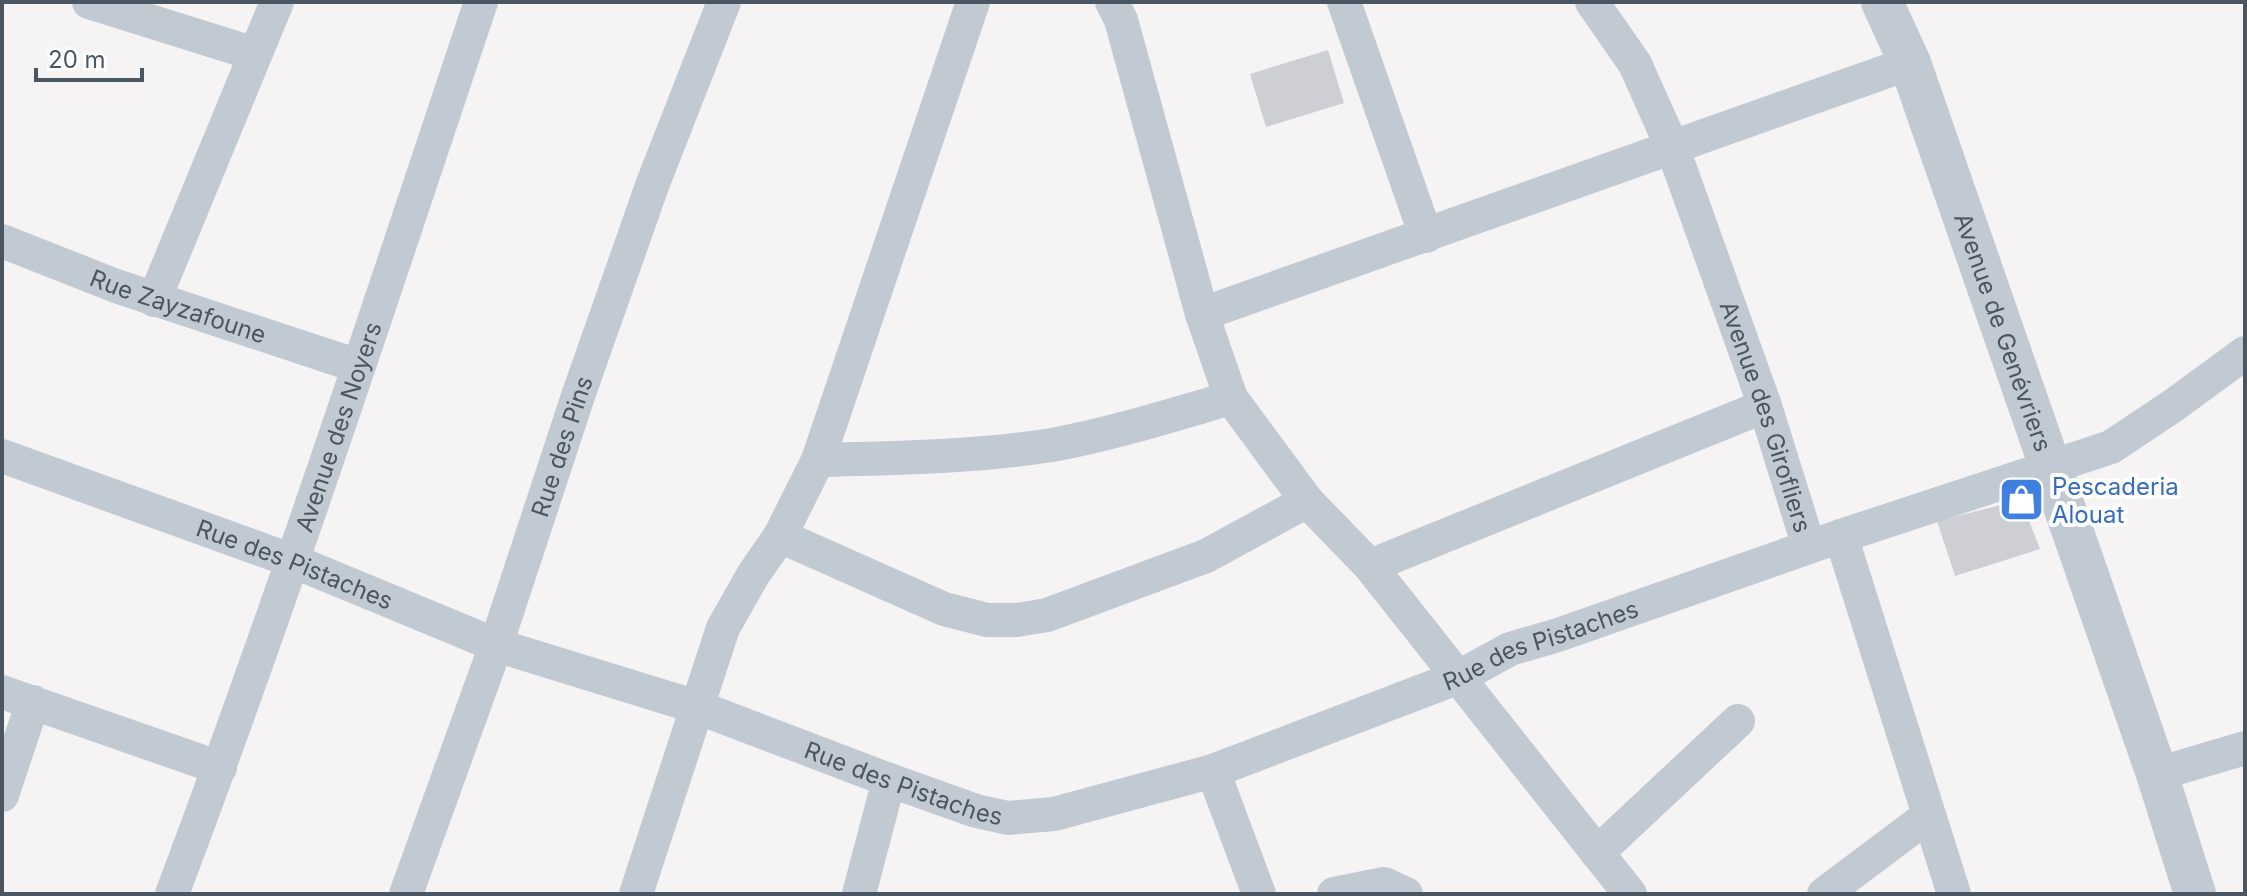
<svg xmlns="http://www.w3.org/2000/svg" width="2247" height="896" viewBox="0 0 2247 896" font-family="Inter,sans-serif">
  <rect width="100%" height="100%" fill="#f5f3f3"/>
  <!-- building -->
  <g fill="#cdcfd5">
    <path d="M1328,50l16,53 -78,24 -16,-53z"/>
    <path d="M2021,500l19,49 -85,27 -18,-55z"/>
  </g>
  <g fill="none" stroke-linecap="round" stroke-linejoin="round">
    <!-- minor -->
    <g stroke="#c1cad2" stroke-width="34">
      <path d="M89,2l166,52"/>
      <path d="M1112,2l9,18 81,294 29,84 76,103 63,65 260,328"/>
      <path d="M1344,2l82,234"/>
      <path id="s1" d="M1592,2l43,62 38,85 92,257 44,141 32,-11 113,358"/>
      <path id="s2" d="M2,241l114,45 242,80"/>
      <path d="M154,300l123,-298"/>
      <path d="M1202,314l708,-251"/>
      <path id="s3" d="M2,456l291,105 203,84 201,62 192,73 87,31 32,7 46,-4 159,-43 246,-94 51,-28 48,-14 251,-88"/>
      <path d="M818,460c78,-2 157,-3 234,-15 60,-11 120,-30 179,-47"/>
      <path d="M780,536l164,73 43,11h30l30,-5 159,-59 101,-55"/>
      <path d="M1841,536l270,-89 63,-42 71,-52"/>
      <path d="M1370,566l395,-160"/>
      <path d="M2,692l218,76"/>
      <path d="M1213,771l46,123"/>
      <path d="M2157,774l88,-26"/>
      <path d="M2,795l31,-93"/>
      <path d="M1597,853l141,-132"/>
      <path id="s4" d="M172,894c111,-294 209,-594 309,-892"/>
      <path id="s5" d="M406,894l90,-249 82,-249 75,-213 71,-181"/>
      <path d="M636,894l87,-266 30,-53 27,-39 38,-76 155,-458"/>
      <path d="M859,894l30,-114"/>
      <path d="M1334,894l50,-10 22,10"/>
      <path d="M1824,894l104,-78"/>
    </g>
    <!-- tertiary -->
    <path stroke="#c1cad2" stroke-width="42" id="s6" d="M1882,2l28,61 247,711 38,120"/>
  </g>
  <!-- icons -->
  <defs>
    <symbol id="shop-square" viewBox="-11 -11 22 22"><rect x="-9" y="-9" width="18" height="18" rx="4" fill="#3f7fe0" stroke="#fff"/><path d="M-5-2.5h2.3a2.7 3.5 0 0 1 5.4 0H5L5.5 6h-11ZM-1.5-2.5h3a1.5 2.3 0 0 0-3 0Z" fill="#fff"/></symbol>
  </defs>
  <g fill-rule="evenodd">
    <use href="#shop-square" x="1996" y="474" width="51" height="51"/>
  </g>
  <g text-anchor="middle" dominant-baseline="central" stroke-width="8" stroke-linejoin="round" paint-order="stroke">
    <!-- street labels -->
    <g font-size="24" fill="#4a5661" stroke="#fff">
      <text stroke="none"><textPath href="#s2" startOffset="188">Rue Zayzafoune</textPath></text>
      <text stroke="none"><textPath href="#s6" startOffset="352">Avenue de Genévriers</textPath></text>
      <text stroke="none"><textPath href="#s1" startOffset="452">Avenue des Girofliers</textPath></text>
      <text stroke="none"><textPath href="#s4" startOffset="496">Avenue des Noyers</textPath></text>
      <text stroke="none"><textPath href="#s5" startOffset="474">Rue des Pins</textPath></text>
      <text stroke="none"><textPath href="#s3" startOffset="312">Rue des Pistaches</textPath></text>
      <text stroke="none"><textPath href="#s3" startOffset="1632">Rue des Pistaches</textPath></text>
      <text stroke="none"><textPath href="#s3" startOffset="960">Rue des Pistaches</textPath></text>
    </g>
    <!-- shop labels -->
    <g font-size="24" fill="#366cbe" stroke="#fff" text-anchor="start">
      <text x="2052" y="486">Pescaderia<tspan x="2052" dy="28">Alouat</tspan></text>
    </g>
  </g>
  <!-- border -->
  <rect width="2247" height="896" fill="none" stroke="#4a5661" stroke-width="8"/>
  <!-- scale -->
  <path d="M36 68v12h106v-12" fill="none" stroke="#4a5661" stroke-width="4"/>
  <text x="48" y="68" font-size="24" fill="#4a5661" stroke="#ffffff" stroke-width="6" paint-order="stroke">20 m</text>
</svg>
